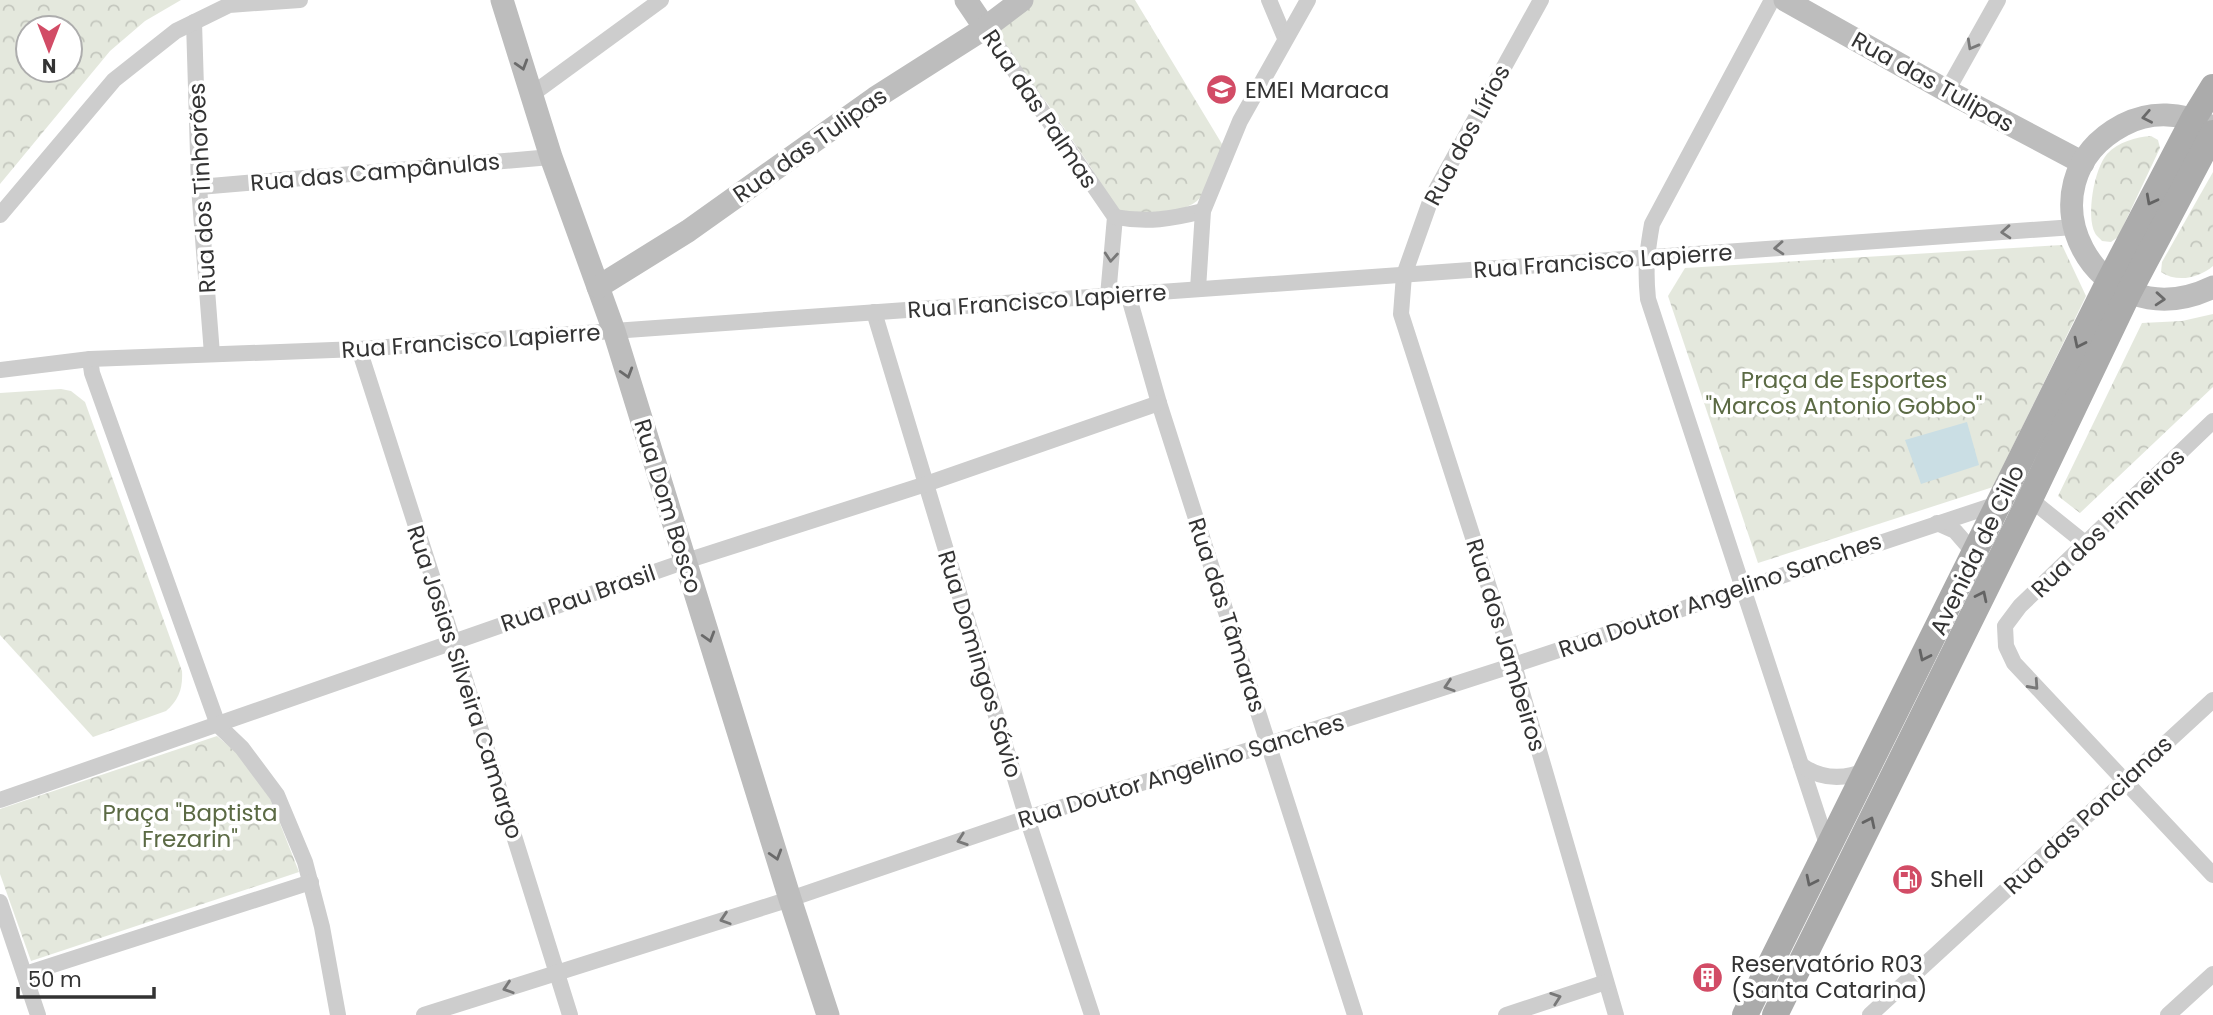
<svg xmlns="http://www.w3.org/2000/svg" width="2213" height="1015" viewBox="0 0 2213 1015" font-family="Poppins,sans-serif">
  <defs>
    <pattern id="park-crowns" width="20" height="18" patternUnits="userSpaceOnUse" patternTransform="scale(1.75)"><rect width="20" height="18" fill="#e4e8dd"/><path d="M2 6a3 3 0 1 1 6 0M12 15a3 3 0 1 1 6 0" fill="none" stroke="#c4c7be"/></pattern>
  </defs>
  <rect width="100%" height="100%" fill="#fff"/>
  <!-- park -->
  <g fill="url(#park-crowns)" fill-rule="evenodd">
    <path d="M0,0h181l-36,21 -35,30 -110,133zM28,28h42v42h-42z"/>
    <path d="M1024,0h111l90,149c-6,12 -17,41 -25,49 -16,18 -63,17 -85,19l-23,-48 -45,-66 -62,-75z"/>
    <path d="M2151,136l7,4 2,8 -42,89 -7,5 -9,-1c-2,-3 -6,-5 -7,-8 -9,-17 -1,-64 12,-79 11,-12 29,-17 44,-18z"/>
    <path d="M2213,172v94c-14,12 -36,17 -52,6l1,-10z"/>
    <path d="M2062,245l24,51 -93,191 -235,76 -90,-267 17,-28z"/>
    <path d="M2213,314v73l-133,126 -22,-17 84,-173 40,-2z"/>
    <path d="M61,389l10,2 14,11 97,269c1,17 -3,29 -16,40l-73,26 -93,-102v-242z"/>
    <path d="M217,736l20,17 33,45 29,74 -268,89 -31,-87v-65z"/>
  </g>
  <!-- water -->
  <path fill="#cadee4" d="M1967,422l12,43 -58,19 -16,-44z"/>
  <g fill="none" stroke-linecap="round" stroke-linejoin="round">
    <!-- minor -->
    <g stroke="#cdcdcd" stroke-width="16">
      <path d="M1269,0l16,38"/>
      <path d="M1541,0l-110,199 -27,76 -3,39 113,351 102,350"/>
      <path d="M1772,0l-120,224c-5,28 -7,46 -4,75l180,548"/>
      <path d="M194,22l5,165 13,167"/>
      <path d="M985,28l130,189 -7,79"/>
      <path d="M1947,91l51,-91"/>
      <path d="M531,95l130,-95"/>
      <path d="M199,187l352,-30"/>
      <path d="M0,215l114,-135 62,-49 53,-26 71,-5"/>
      <path d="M1115,217c33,6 56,2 88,-6"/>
      <path d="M1198,289l5,-78 37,-90 68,-121"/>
      <path d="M1128,294l31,109 196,612"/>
      <path d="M874,312l153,506 65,197"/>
      <path d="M359,349l94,292 117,374"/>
      <path d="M90,359l2,14 126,352 24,23 35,47 28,67 17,65 16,88"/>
      <path d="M0,370l90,-11 269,-10 1715,-122"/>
      <path d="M2213,421l-193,185 -15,20 1,20 8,17 199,212"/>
      <path d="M2030,499l56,45"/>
      <path d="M1937,523l18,8 20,23"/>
      <path d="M1801,765c21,15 43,15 66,5"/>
      <path d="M0,800l686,-239 240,-77 233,-81"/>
      <path d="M0,902l38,113"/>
      <path d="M25,974l286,-92"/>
      <path d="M424,1015l366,-116 237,-81 242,-74 245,-79 486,-162"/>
      <path d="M1506,1015l100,-33"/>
      <path d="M1870,1015l343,-315"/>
      <path d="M2168,1015l45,-41"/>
    </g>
    <!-- secondary -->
    <g stroke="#bdbdbd" stroke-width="23">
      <path d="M502,0l49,157 63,174 176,568 38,116"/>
      <path d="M966,0l19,28"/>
      <path d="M1785,0l162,91 136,72"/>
      <path d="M2210,126c-28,-13 -59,-16 -87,-1 -109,58 -28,219 90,162"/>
      <path d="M598,287l90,-56 187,-133 110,-70 37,-28"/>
    </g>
    <!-- primary -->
    <g stroke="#ababab" stroke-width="26">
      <path d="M1745,1015l364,-734 85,-163 19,-31"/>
      <path d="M1775,1015l255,-516 99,-207 84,-159"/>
    </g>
  </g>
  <!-- one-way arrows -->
  <defs><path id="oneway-chevron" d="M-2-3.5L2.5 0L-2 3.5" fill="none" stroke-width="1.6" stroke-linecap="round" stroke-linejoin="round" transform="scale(1.75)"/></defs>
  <g stroke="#787878">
    <use href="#oneway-chevron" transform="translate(1972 45) rotate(119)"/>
    <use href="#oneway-chevron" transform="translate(2006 232) rotate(176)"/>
    <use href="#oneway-chevron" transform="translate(1779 248) rotate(176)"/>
    <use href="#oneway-chevron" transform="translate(1111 257) rotate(95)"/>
    <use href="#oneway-chevron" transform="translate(2034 685) rotate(48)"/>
    <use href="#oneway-chevron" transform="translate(1449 686) rotate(162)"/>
    <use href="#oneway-chevron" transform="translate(962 840) rotate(161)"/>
    <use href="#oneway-chevron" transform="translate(725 919) rotate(162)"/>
    <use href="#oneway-chevron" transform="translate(508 988) rotate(162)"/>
    <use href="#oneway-chevron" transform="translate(1556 998) rotate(-19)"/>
  </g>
  <g stroke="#6a6a6a">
    <use href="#oneway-chevron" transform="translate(522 65) rotate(73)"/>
    <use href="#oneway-chevron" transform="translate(2147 117) rotate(169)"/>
    <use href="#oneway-chevron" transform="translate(2160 299) rotate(4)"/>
    <use href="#oneway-chevron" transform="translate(627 373) rotate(73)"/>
    <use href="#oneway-chevron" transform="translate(709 637) rotate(73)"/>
    <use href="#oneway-chevron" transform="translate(776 855) rotate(73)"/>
  </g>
  <g stroke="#636363">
    <use href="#oneway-chevron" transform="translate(2151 200) rotate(118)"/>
    <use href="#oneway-chevron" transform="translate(2079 343) rotate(116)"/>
    <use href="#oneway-chevron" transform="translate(1982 596) rotate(-64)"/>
    <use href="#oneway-chevron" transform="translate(1924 656) rotate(116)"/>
    <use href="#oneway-chevron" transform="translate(1870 822) rotate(-64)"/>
    <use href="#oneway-chevron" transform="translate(1811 881) rotate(116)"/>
  </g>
  <!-- icons -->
  <defs>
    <symbol id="school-disc" viewBox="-11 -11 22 22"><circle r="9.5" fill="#d24c66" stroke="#fff"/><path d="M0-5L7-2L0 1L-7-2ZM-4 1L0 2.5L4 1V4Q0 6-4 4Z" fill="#fff"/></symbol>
    <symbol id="fuel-disc" viewBox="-11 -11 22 22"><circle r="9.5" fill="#d24c66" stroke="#fff"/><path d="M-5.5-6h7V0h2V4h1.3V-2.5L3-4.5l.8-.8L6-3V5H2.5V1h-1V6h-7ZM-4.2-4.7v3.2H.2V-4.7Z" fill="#fff"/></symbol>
    <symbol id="building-disc" viewBox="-11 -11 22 22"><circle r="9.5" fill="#d24c66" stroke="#fff"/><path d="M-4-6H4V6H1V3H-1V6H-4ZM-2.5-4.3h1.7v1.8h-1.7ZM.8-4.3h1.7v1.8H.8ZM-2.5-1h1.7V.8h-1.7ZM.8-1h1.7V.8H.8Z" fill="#fff"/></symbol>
  </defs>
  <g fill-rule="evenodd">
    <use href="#school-disc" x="1204" y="72" width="35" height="35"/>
    <use href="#fuel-disc" x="1890" y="862" width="35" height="35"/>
    <use href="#building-disc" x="1690" y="960" width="35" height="35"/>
  </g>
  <g text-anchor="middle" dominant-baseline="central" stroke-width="7" stroke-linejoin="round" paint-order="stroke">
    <!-- street labels -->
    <g font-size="23" fill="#333" stroke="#fff">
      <text transform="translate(1933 82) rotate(29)">Rua das Tulipas</text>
      <text transform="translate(1040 109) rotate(56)">Rua das Palmas</text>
      <text transform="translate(1467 135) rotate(-62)">Rua dos Lírios</text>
      <text transform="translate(810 145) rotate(-35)">Rua das Tulipas</text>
      <text transform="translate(375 172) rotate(-5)">Rua das Campânulas</text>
      <text transform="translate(202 188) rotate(-93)">Rua dos Tinhorões</text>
      <text transform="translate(1603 261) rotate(-4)">Rua Francisco Lapierre</text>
      <text transform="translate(1037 301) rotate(-4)">Rua Francisco Lapierre</text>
      <text transform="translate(471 341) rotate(-4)">Rua Francisco Lapierre</text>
      <text transform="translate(668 506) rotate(73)">Rua Dom Bosco</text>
      <text transform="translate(2108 523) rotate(-44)">Rua dos Pinheiros</text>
      <text transform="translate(1977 550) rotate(-64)">Avenida de Cillo</text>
      <text transform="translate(1720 595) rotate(-19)">Rua Doutor Angelino Sanches</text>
      <text transform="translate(578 598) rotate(-19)">Rua Pau Brasil</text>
      <text transform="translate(1227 615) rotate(72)">Rua das Tâmaras</text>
      <text transform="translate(1506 645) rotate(73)">Rua dos Jambeiros</text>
      <text transform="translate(980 664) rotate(73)">Rua Domingos Sávio</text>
      <text transform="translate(465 682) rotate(72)">Rua Josias Silveira Camargo</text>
      <text transform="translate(1181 771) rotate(-17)">Rua Doutor Angelino Sanches</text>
      <text transform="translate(2088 815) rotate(-43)">Rua das Poncianas</text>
    </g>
    <!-- poi labels -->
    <g font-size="23" fill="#333" stroke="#fff" text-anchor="start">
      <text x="1245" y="90">EMEI Maraca</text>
      <text x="1930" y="879">Shell</text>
      <text x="1731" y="964">Reservatório R03<tspan x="1731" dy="26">(Santa Catarina)</tspan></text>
    </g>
    <!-- park labels -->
    <g font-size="23" fill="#5b6a44" stroke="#fff">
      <text x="1844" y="380">Praça de Esportes<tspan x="1844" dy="26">"Marcos Antonio Gobbo"</tspan></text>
      <text x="190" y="813">Praça "Baptista<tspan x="190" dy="26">Frezarin"</tspan></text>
    </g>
  </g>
  <!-- north arrow -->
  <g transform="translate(49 49) rotate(180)"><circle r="33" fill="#ffffff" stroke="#adadad" stroke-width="2"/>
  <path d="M0-5L12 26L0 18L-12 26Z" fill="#d24c66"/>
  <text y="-10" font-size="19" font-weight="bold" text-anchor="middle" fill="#333333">N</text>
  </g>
  <!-- scale -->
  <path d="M18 987v10h136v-10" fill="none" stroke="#333333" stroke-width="3.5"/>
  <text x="28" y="987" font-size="21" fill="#333333" stroke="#ffffff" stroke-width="5" paint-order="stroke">50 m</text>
</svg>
